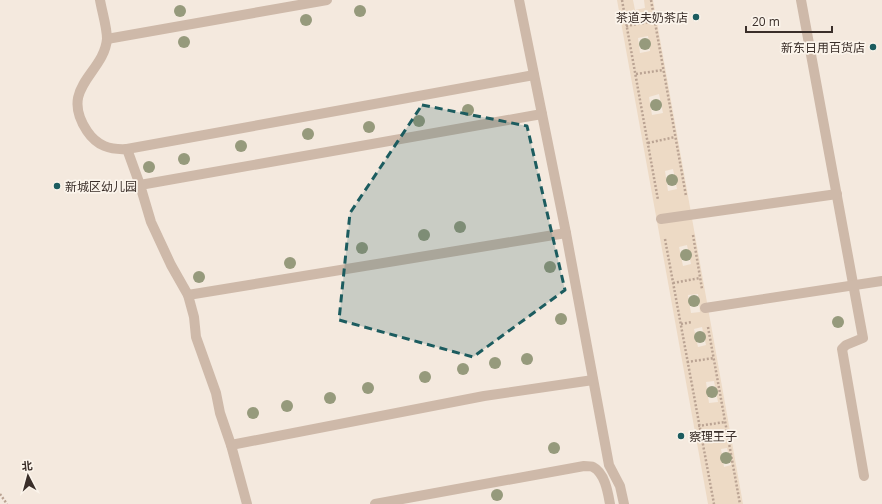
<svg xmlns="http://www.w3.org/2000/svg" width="882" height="504" viewBox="0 0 882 504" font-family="'Open Sans','Noto Sans SC',sans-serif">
  <rect width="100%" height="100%" fill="#f4e9de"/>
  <!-- plaza -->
  <path fill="#eddac5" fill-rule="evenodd" d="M617,0h16l2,10 10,-2 -1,-8h9l90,504h-35zM648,36l2,15 -10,2 -2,-15zM659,94l4,19 -11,2 -3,-18zM673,169l4,20 -9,2 -3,-20zM687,245l4,19 -8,2 -4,-19zM698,294l2,18 -9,1 -3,-18zM702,327l4,18 -8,2 -4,-18zM714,381l4,21 -9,1 -3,-21zM727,448l4,17 -7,2 -3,-18z"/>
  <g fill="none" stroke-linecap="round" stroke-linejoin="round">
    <!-- path -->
    <g stroke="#baa393" stroke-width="2.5" stroke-dasharray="2 2" stroke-linecap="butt">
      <path d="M622,0l36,200"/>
      <path d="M651,0l35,196"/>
      <path d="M626,26l29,-5"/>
      <path d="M636,74l27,-4"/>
      <path d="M648,143l27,-6"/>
      <path d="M693,235l9,54"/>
      <path d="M665,239l49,265"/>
      <path d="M673,283l27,-5"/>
      <path d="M681,324l11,-2"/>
      <path d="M708,327l32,177"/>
      <path d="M687,362l27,-4"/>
      <path d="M698,426l27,-4"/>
      <path d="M0,494l7,10"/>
    </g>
    <!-- minor -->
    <g stroke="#ceb9a9" stroke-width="10">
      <path d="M100,0c2,12 7,27 7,39 -3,35 -49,48 -20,92 10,15 23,19 40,18l13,36 11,37 20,43 17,30 6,22 2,20 20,56 4,20 11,32 16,59"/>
      <path d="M519,0l47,233 43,232 11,21 4,18"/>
      <path d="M801,0l62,338 -17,7 -4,4 22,127"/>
      <path d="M107,39l220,-39"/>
      <path d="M127,149l407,-74"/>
      <path d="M140,185l402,-71"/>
      <path d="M661,219l176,-25"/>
      <path d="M188,295l378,-62"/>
      <path d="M705,308l177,-27"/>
      <path d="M231,445l253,-49 109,-16"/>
      <path d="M375,504l209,-38c2,0 7,0 9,1 12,6 15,26 17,37"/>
    </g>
  </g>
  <!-- trees -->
  <g fill="#969a7c">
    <circle cx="180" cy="11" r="6"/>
    <circle cx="360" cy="11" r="6"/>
    <circle cx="306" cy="20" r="6"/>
    <circle cx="184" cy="42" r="6"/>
    <circle cx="645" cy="44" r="6"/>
    <circle cx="656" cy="105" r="6"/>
    <circle cx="468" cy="110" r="6"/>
    <circle cx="419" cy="121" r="6"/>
    <circle cx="369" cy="127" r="6"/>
    <circle cx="308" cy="134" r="6"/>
    <circle cx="241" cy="146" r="6"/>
    <circle cx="184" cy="159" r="6"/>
    <circle cx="149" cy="167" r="6"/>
    <circle cx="672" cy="180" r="6"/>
    <circle cx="460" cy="227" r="6"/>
    <circle cx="424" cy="235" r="6"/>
    <circle cx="362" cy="248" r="6"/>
    <circle cx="686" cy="255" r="6"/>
    <circle cx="290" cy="263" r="6"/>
    <circle cx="550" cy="267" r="6"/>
    <circle cx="199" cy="277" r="6"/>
    <circle cx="694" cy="301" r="6"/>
    <circle cx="561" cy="319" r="6"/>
    <circle cx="838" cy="322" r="6"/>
    <circle cx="700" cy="337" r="6"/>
    <circle cx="527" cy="359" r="6"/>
    <circle cx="495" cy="363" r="6"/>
    <circle cx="463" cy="369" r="6"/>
    <circle cx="425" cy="377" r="6"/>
    <circle cx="368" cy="388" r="6"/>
    <circle cx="712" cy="392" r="6"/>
    <circle cx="330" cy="398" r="6"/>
    <circle cx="287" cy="406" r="6"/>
    <circle cx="253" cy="413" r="6"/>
    <circle cx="554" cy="448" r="6"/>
    <circle cx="726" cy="458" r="6"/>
    <circle cx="497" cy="495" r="6"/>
  </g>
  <!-- marked area -->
  <path fill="#1c5c5f" fill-opacity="0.2" stroke="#1c5c5f" stroke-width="3" stroke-dasharray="8 5" stroke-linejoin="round" d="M422,105l105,21 38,164 -92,67 -134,-37 11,-107z"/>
  <!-- markers -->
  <g fill="#1c5c5f" stroke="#fbf4eb" stroke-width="1.5">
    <circle cx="696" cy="17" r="4"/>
    <circle cx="873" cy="47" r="4"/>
    <circle cx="57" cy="186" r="4"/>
    <circle cx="681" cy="436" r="4"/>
  </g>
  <g text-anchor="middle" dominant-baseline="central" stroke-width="3.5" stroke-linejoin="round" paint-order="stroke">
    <!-- poi labels -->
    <g font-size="12" fill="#3a2e29" stroke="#fbf4eb" text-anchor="end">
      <text x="688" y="17">茶道夫奶茶店</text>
      <text x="865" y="47">新东日用百货店</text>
      <text x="65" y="186" text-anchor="start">新城区幼儿园</text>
      <text x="689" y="436" text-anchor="start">察理王子</text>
    </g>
  </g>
  <!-- north arrow -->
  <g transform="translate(28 476) rotate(354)" stroke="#fbf4eb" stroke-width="3" paint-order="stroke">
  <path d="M0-3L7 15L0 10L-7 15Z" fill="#3a2e29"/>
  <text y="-6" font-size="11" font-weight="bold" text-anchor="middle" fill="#3a2e29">北</text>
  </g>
  <!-- scale -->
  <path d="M746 26v6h86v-6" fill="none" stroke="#3a2e29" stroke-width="2"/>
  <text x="752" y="26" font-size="12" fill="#3a2e29" stroke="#fbf4eb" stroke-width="3" paint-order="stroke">20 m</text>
</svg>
